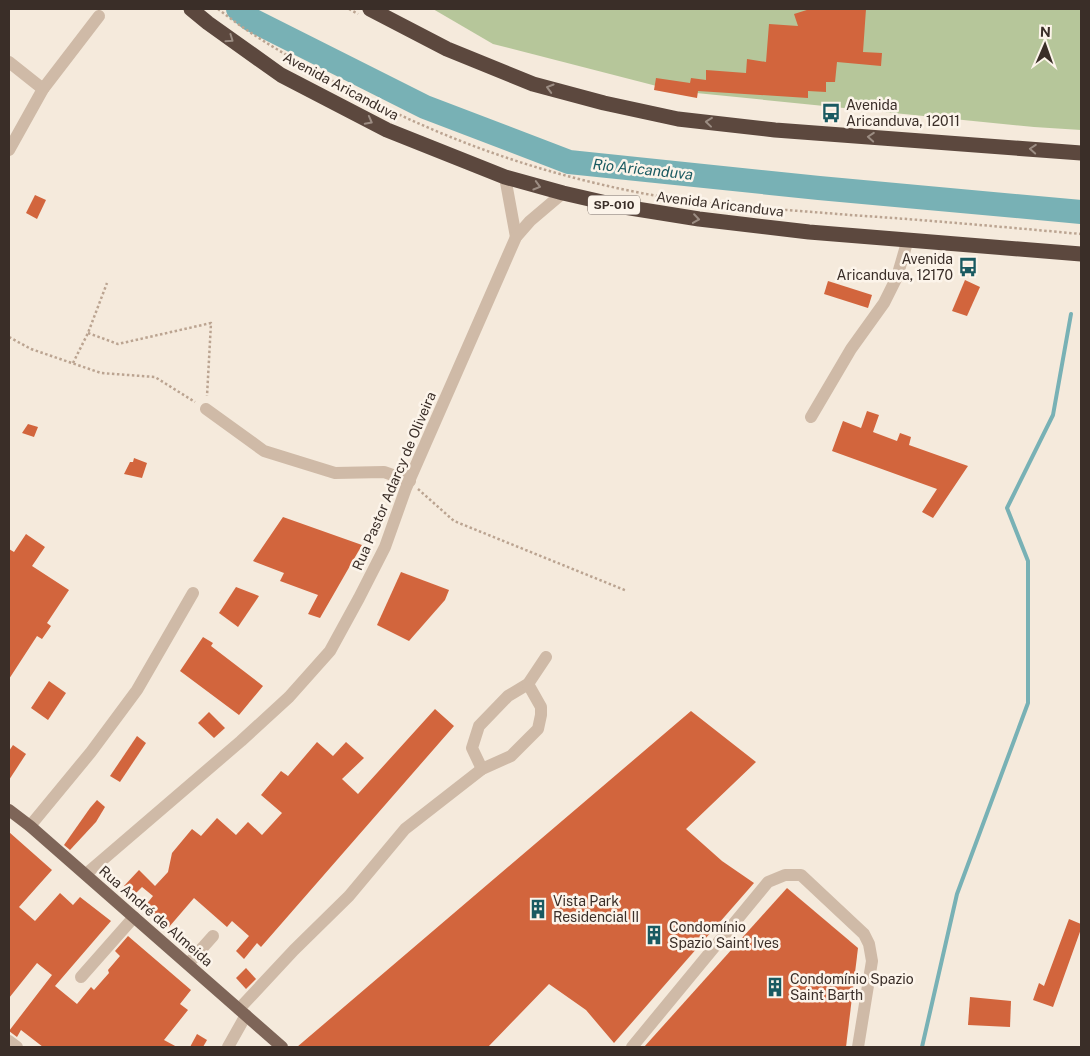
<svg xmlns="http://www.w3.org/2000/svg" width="1090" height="1056" viewBox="0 0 1090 1056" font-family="'Public Sans',sans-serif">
  <rect width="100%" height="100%" fill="#f5eadc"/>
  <!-- green -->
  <path fill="#b6c69a" d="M433,9h648v121l-47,-3 -358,-36 -183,-47z"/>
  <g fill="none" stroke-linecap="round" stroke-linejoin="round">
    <!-- stream -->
    <path stroke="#78b1b5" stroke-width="4" d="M922,1047l35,-153 71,-191v-142l-21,-53 46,-93 18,-101"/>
    <!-- river -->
    <path stroke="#78b1b5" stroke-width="24" d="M238,9l12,10 175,88 144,55 250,26 262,24"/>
  </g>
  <!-- building -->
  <g fill="#d2653d">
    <path d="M810,9h56l-3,43 19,1 -1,13 -44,-4 -2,20h-9v10l-18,-1v7l-110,-7 -1,7 -43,-8 2,-12 34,5 1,-5 15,2v-10l40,3 1,-14 19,3 3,-38 29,2 -4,-12z"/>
    <path d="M35,195l11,5 -9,19 -11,-6z"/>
    <path d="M965,280l15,7 -13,29 -15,-5z"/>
    <path d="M828,281l44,14 -4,13 -44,-14z"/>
    <path d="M867,411l12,4 -6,17 24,9 3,-8 11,4 -2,8 59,21 -35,52 -11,-6 15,-23 -105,-38 11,-30 18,7z"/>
    <path d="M28,424l10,3 -4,10 -12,-4z"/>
    <path d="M134,458l13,5 -5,15 -18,-4 6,-12h3z"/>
    <path d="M283,517l79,28 -42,73 -12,-4 10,-19 -38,-14 4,-8 -31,-12z"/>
    <path d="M26,534l19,13 -13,19 37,24 -22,33 4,3 -9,13 -5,-3 -28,43v-130l5,3z"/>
    <path d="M401,572l48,18 -4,10 -36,41 -32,-16z"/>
    <path d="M236,587l23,9 -21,31 -19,-14z"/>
    <path d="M203,637l10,6 -2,3 52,40 -24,29 -59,-44z"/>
    <path d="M49,681l17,12 -18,27 -17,-12z"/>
    <path d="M435,709l19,17 -193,221 -4,-4 -13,16 -8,-8 13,-15 -17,-15 -5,6 -33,-29 -25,29 -24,-21 8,-10 -11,-9 -8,8 -10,-9 15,-16 16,16 13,-14 4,-19 20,-24 9,7 16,-18 19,17 12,-13 14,13 20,-22 -21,-18 20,-24 7,5 29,-34 16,14 13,-14 18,16 -22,21 16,15z"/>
    <path d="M691,711l65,51 -70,67 36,32 32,22 -140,160 -28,-33 -37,-26 -61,63h-191z"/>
    <path d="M209,712l16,16 -11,10 -16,-15z"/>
    <path d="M137,736l9,7 -26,39 -10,-6z"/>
    <path d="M13,745l13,9 -17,26v-29z"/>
    <path d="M97,800l8,7 -9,15 -26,28 -6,-5 26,-37z"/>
    <path d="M9,832l43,38 -33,37 16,14 25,-28 13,12 7,-8 31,24 -56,65 22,18 14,-17 3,3 15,-17 -1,-3 12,-14 -5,-5 13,-15 63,54 -11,14 8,6 -24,30 13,7h-134l-22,-17 -4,7 -8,-6 43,-56 -15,-12 -28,35z"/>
    <path d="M787,888l71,60 -12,99h-202z"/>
    <path d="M1069,919l12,5v5l-28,78 -20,-7 6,-17 5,3z"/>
    <path d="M246,968l10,11 -10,10 -10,-11z"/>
    <path d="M970,997l41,4 -1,26 -42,-2z"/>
    <path d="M197,1034l10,6 -4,7h-13z"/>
  </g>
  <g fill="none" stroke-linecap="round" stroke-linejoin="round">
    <!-- path -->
    <g stroke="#bba491" stroke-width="2.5" stroke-dasharray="2.5 2.5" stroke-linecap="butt">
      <path d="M218,9c39,31 84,55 128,79 96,51 188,84 295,105 69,13 139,16 209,22 77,5 154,12 231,19"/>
      <path d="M349,9l9,5"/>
      <path d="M88,333l30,11 93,-21 -4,73"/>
      <path d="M9,337l22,12 70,24 54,4 40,25"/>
      <path d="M73,363l15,-30 19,-50"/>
      <path d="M418,489l36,32 173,70"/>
    </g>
    <!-- minor -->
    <g stroke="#cfbaa7" stroke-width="12">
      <path d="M9,62l34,27"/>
      <path d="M9,150l34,-61 56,-73"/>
      <path d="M505,177l11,60"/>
      <path d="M206,409l58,42 71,22 49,-1 26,9"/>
      <path d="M811,417l40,-68 33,-46 13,-26 11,-38"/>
      <path d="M482,769l-10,-21 7,-22 29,-30 20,-12 18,-27"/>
      <path d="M30,826l61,-74 46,-62 56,-97"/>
      <path d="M86,874l155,-133 48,-44 41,-46 29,-53 26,-51 21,-59 110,-251 14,-16 33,-28"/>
      <path d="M188,964l25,-28"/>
      <path d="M81,977l53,-60"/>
      <path d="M239,1009l55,-59 55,-54 56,-67 77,-60 29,-13 27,-27 3,-14v-8l-13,-23"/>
      <path d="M9,1041l8,6"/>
      <path d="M228,1047l18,-32"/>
      <path d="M632,1047l136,-165 17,-7h16l63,59 5,10 3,17 -14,86"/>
    </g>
    <!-- major -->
    <path stroke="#7e6558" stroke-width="12" d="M9,810l21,16 252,221"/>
    <!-- highway -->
    <g stroke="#5c483e" stroke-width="15">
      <path d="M191,9l17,14 73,52 106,55 118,47 58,16 61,14 75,12 110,13 272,22"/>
      <path d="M370,9l77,40 86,35 71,19 74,16 97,11 306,23"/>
    </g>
  </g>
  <!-- one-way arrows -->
  <defs><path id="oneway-chevron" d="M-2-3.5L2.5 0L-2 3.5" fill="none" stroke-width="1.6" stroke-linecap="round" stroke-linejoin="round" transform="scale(1.25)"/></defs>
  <g stroke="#9c8d83">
    <use href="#oneway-chevron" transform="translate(230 39) rotate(35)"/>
    <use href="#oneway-chevron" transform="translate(550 88) rotate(-164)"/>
    <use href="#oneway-chevron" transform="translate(369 121) rotate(28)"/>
    <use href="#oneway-chevron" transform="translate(709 122) rotate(-174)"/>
    <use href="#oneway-chevron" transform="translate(871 137) rotate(-176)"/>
    <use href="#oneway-chevron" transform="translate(1033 149) rotate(-176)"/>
    <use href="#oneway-chevron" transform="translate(537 186) rotate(16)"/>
    <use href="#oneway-chevron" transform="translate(696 219) rotate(8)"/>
  </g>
  <!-- icons -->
  <defs>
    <symbol id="bus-bare" viewBox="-9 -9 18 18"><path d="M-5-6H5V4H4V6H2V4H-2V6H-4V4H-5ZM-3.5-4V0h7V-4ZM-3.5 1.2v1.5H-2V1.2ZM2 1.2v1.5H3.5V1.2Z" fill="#195a61" stroke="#fcf4ea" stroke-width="2.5" paint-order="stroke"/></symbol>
    <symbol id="building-bare" viewBox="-9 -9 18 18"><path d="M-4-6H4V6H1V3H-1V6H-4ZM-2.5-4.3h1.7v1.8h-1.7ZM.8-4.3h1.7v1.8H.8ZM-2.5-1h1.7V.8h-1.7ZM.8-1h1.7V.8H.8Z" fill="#195a61" stroke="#fcf4ea" stroke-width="2.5" paint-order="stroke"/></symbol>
  </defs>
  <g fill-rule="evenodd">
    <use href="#bus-bare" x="817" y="99" width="28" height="28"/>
    <use href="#bus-bare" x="954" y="253" width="28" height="28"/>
    <use href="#building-bare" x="524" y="895" width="28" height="28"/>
    <use href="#building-bare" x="640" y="921" width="28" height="28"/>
    <use href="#building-bare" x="761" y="973" width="28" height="28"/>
  </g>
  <g text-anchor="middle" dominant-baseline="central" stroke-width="5" stroke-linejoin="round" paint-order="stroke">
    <!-- shield labels -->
    <rect fill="#fcf4ea" stroke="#746962" stroke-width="1" x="588" y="195.5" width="52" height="19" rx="4"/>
    <g font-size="12" font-weight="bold" fill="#3a2e28">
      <text x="614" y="205">SP-010</text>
    </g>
    <!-- street labels -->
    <g font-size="14" fill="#3a2e28" stroke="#fcf4ea">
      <text transform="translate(341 86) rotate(28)">Avenida Aricanduva</text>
      <text transform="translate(720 204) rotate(7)">Avenida Aricanduva</text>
      <text transform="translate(394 481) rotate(-67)">Rua Pastor Adarcy de Oliveira</text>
      <text transform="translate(156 916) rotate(41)">Rua André de Almeida</text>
    </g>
    <!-- poi labels -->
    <g font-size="14" fill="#3a2e28" stroke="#fcf4ea" text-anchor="start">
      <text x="846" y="105">Avenida<tspan x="846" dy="16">Aricanduva, 12011</tspan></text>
      <text x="953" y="259" text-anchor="end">Avenida<tspan x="953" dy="16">Aricanduva, 12170</tspan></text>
      <text x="553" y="901">Vista Park<tspan x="553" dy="16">Residencial II</tspan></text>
      <text x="669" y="927">Condomínio<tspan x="669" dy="16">Spazio Saint Ives</tspan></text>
      <text x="790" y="979">Condomínio Spazio<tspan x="790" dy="16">Saint Barth</tspan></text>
    </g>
    <!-- water labels -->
    <g font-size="15" font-style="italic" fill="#195a61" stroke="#fcf4ea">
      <text transform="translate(643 169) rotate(6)">Rio Aricanduva</text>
    </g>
  </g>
  <!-- border -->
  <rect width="1090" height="1056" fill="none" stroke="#3a2e28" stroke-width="20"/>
  <!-- north arrow -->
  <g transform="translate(1045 45) rotate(2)" stroke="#fcf4ea" stroke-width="4" paint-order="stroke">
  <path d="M0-4L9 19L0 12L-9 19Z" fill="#3a2e28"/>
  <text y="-8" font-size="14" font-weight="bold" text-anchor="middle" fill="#3a2e28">N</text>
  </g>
</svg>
